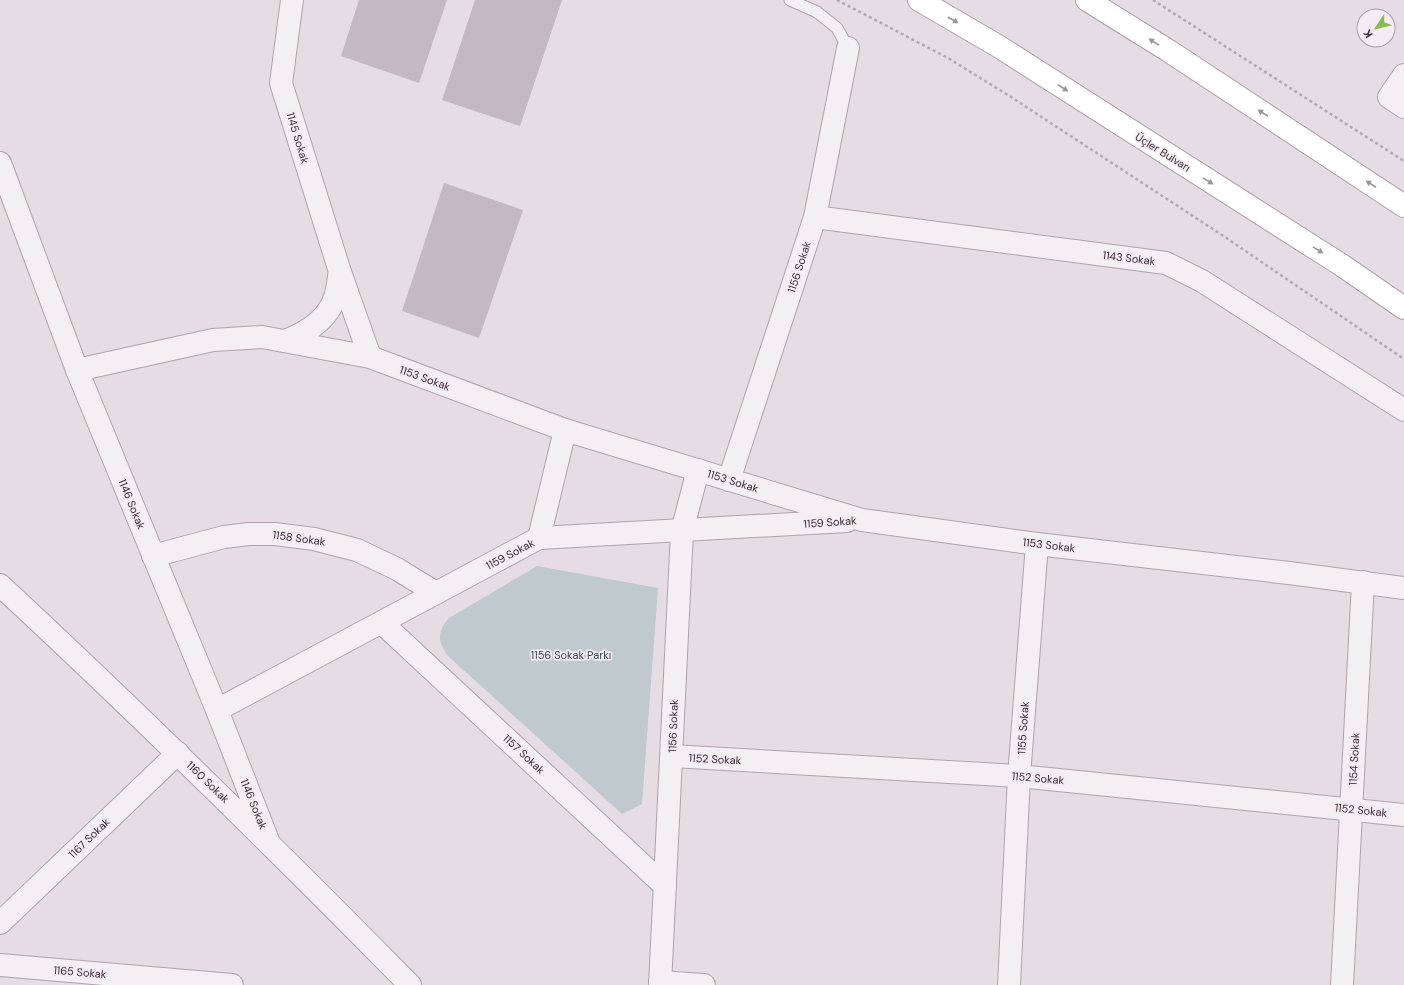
<svg xmlns="http://www.w3.org/2000/svg" width="1404" height="985" viewBox="0 0 1404 985" font-family="'DM Sans',sans-serif">
  <rect width="100%" height="100%" fill="#e5dde3"/>
  <!-- green -->
  <path fill="#bfc9ce" d="M537,566l121,22 -16,216 -20,10 -174,-158c-10,-14 -12,-23 1,-38z"/>
  <!-- building -->
  <g fill="#c4b8c1">
    <path d="M359,0h88l-28,83 -78,-27z"/>
    <path d="M475,0h87l-42,126 -78,-26z"/>
    <path d="M444,183l79,27 -44,128 -77,-27z"/>
  </g>
  <g fill="none" stroke-linecap="round" stroke-linejoin="round">
    <defs>
      <path id="service" d="M790,0l27,12 20,16 11,20"/>
      <g id="minor">
        <path d="M292,0l-11,83 59,189 30,85"/>
        <path d="M1404,75l-15,22 15,10"/>
        <path d="M0,163l77,207 140,340 52,133"/>
        <path d="M815,217l351,46 36,18 202,129"/>
        <path d="M285,341c21,-8 43,-21 50,-44 3,-8 3,-17 5,-25"/>
        <path d="M77,370l136,-30 49,-3 108,20 195,73 297,90 175,24 252,29 115,15"/>
        <path d="M729,480l86,-263 33,-169"/>
        <path d="M539,538l26,-108"/>
        <path d="M153,556l71,-19 25,-3h26l39,5 43,11 40,19 39,24"/>
        <path d="M382,623l283,263"/>
        <path d="M217,710l322,-172 308,-17"/>
        <path d="M672,756l347,20 385,39"/>
        <path d="M0,923l178,-170"/>
        <path d="M0,965l232,20"/>
        <path d="M660,982l44,3"/>
        <path d="M660,985l22,-454 16,-61"/>
        <path d="M1009,985l10,-209 18,-232"/>
        <path d="M1342,985l21,-403"/>
      </g>
      <path id="tertiary" d="M0,585c140,130 276,264 410,400"/>
      <g id="primary">
        <path d="M919,0l79,46 345,220 61,42"/>
        <path d="M1087,0l82,51 235,155"/>
      </g>
    </defs>
    <!-- service casing -->
    <use href="#service" stroke="#aea3ac" stroke-width="13"/>
    <!-- minor casing -->
    <use href="#minor" stroke="#aea3ac" stroke-width="24"/>
    <!-- tertiary casing -->
    <use href="#tertiary" stroke="#aea3ac" stroke-width="24"/>
    <!-- primary casing -->
    <use href="#primary" stroke="#af9eac" stroke-width="24"/>
    <!-- path -->
    <g stroke="#b1a8af" stroke-width="2.5" stroke-dasharray="3 3" stroke-linecap="butt">
      <path d="M837,0l111,58 63,39 211,138 182,124"/>
      <path d="M1153,0l251,161"/>
    </g>
    <!-- service -->
    <use href="#service" stroke="#f4eff3" stroke-width="11"/>
    <!-- minor -->
    <use href="#minor" stroke="#f4eff3" stroke-width="22"/>
    <!-- tertiary -->
    <use href="#tertiary" stroke="#f4eff3" stroke-width="22"/>
    <!-- primary -->
    <use href="#primary" stroke="#fff" stroke-width="22"/>
  </g>
  <!-- one-way arrows -->
  <defs><path id="oneway-solid" d="M-6-.8H1V-3.2L6.5 0L1 3.2V.8H-6Z"/></defs>
  <g fill="#9c949a">
    <use href="#oneway-solid" transform="translate(953 20) rotate(30)"/>
    <use href="#oneway-solid" transform="translate(1154 42) rotate(-148)"/>
    <use href="#oneway-solid" transform="translate(1063 88) rotate(33)"/>
    <use href="#oneway-solid" transform="translate(1263 113) rotate(-147)"/>
    <use href="#oneway-solid" transform="translate(1208 181) rotate(32)"/>
    <use href="#oneway-solid" transform="translate(1371 184) rotate(-147)"/>
    <use href="#oneway-solid" transform="translate(1318 250) rotate(32)"/>
  </g>
  <g text-anchor="middle" dominant-baseline="central" stroke-width="3.5" stroke-linejoin="round" paint-order="stroke">
    <!-- street labels -->
    <g font-size="11" fill="#3a2936" stroke="#f3ecf2">
      <text transform="translate(298 138) rotate(73)">1145 Sokak</text>
      <text transform="translate(1163 152) rotate(32)">Üçler Bulvarı</text>
      <text transform="translate(1129 258) rotate(7)">1143 Sokak</text>
      <text transform="translate(799 267) rotate(-72)">1156 Sokak</text>
      <text transform="translate(425 378) rotate(20)">1153 Sokak</text>
      <text transform="translate(733 481) rotate(17)">1153 Sokak</text>
      <text transform="translate(132 504) rotate(68)">1146 Sokak</text>
      <text transform="translate(830 522) rotate(-4)">1159 Sokak</text>
      <text transform="translate(299 538) rotate(8)">1158 Sokak</text>
      <text transform="translate(1049 545) rotate(7)">1153 Sokak</text>
      <text transform="translate(510 554) rotate(-28)">1159 Sokak</text>
      <text transform="translate(673 726) rotate(-88)">1156 Sokak</text>
      <text transform="translate(1023 728) rotate(-86)">1155 Sokak</text>
      <text transform="translate(524 754) rotate(43)">1157 Sokak</text>
      <text transform="translate(715 759) rotate(3)">1152 Sokak</text>
      <text transform="translate(1354 759) rotate(-87)">1154 Sokak</text>
      <text transform="translate(1038 778) rotate(5)">1152 Sokak</text>
      <text transform="translate(208 782) rotate(44)">1160 Sokak</text>
      <text transform="translate(254 804) rotate(68)">1146 Sokak</text>
      <text transform="translate(1361 810) rotate(6)">1152 Sokak</text>
      <text transform="translate(89 838) rotate(-44)">1167 Sokak</text>
      <text transform="translate(80 972) rotate(5)">1165 Sokak</text>
    </g>
    <!-- park labels -->
    <g font-size="11" fill="#384854" stroke="#f3ecf2">
      <text x="571" y="655">1156 Sokak Parkı</text>
    </g>
  </g>
  <!-- north arrow -->
  <g transform="translate(1376 28) rotate(235)"><circle r="19" fill="#f3ecf2" stroke="#a99ea7"/>
  <path d="M0-3L7 15L0 10L-7 15Z" fill="#8abc50"/>
  <text y="-6" font-size="11" font-weight="bold" text-anchor="middle" fill="#3a2936">K</text>
  </g>
</svg>
